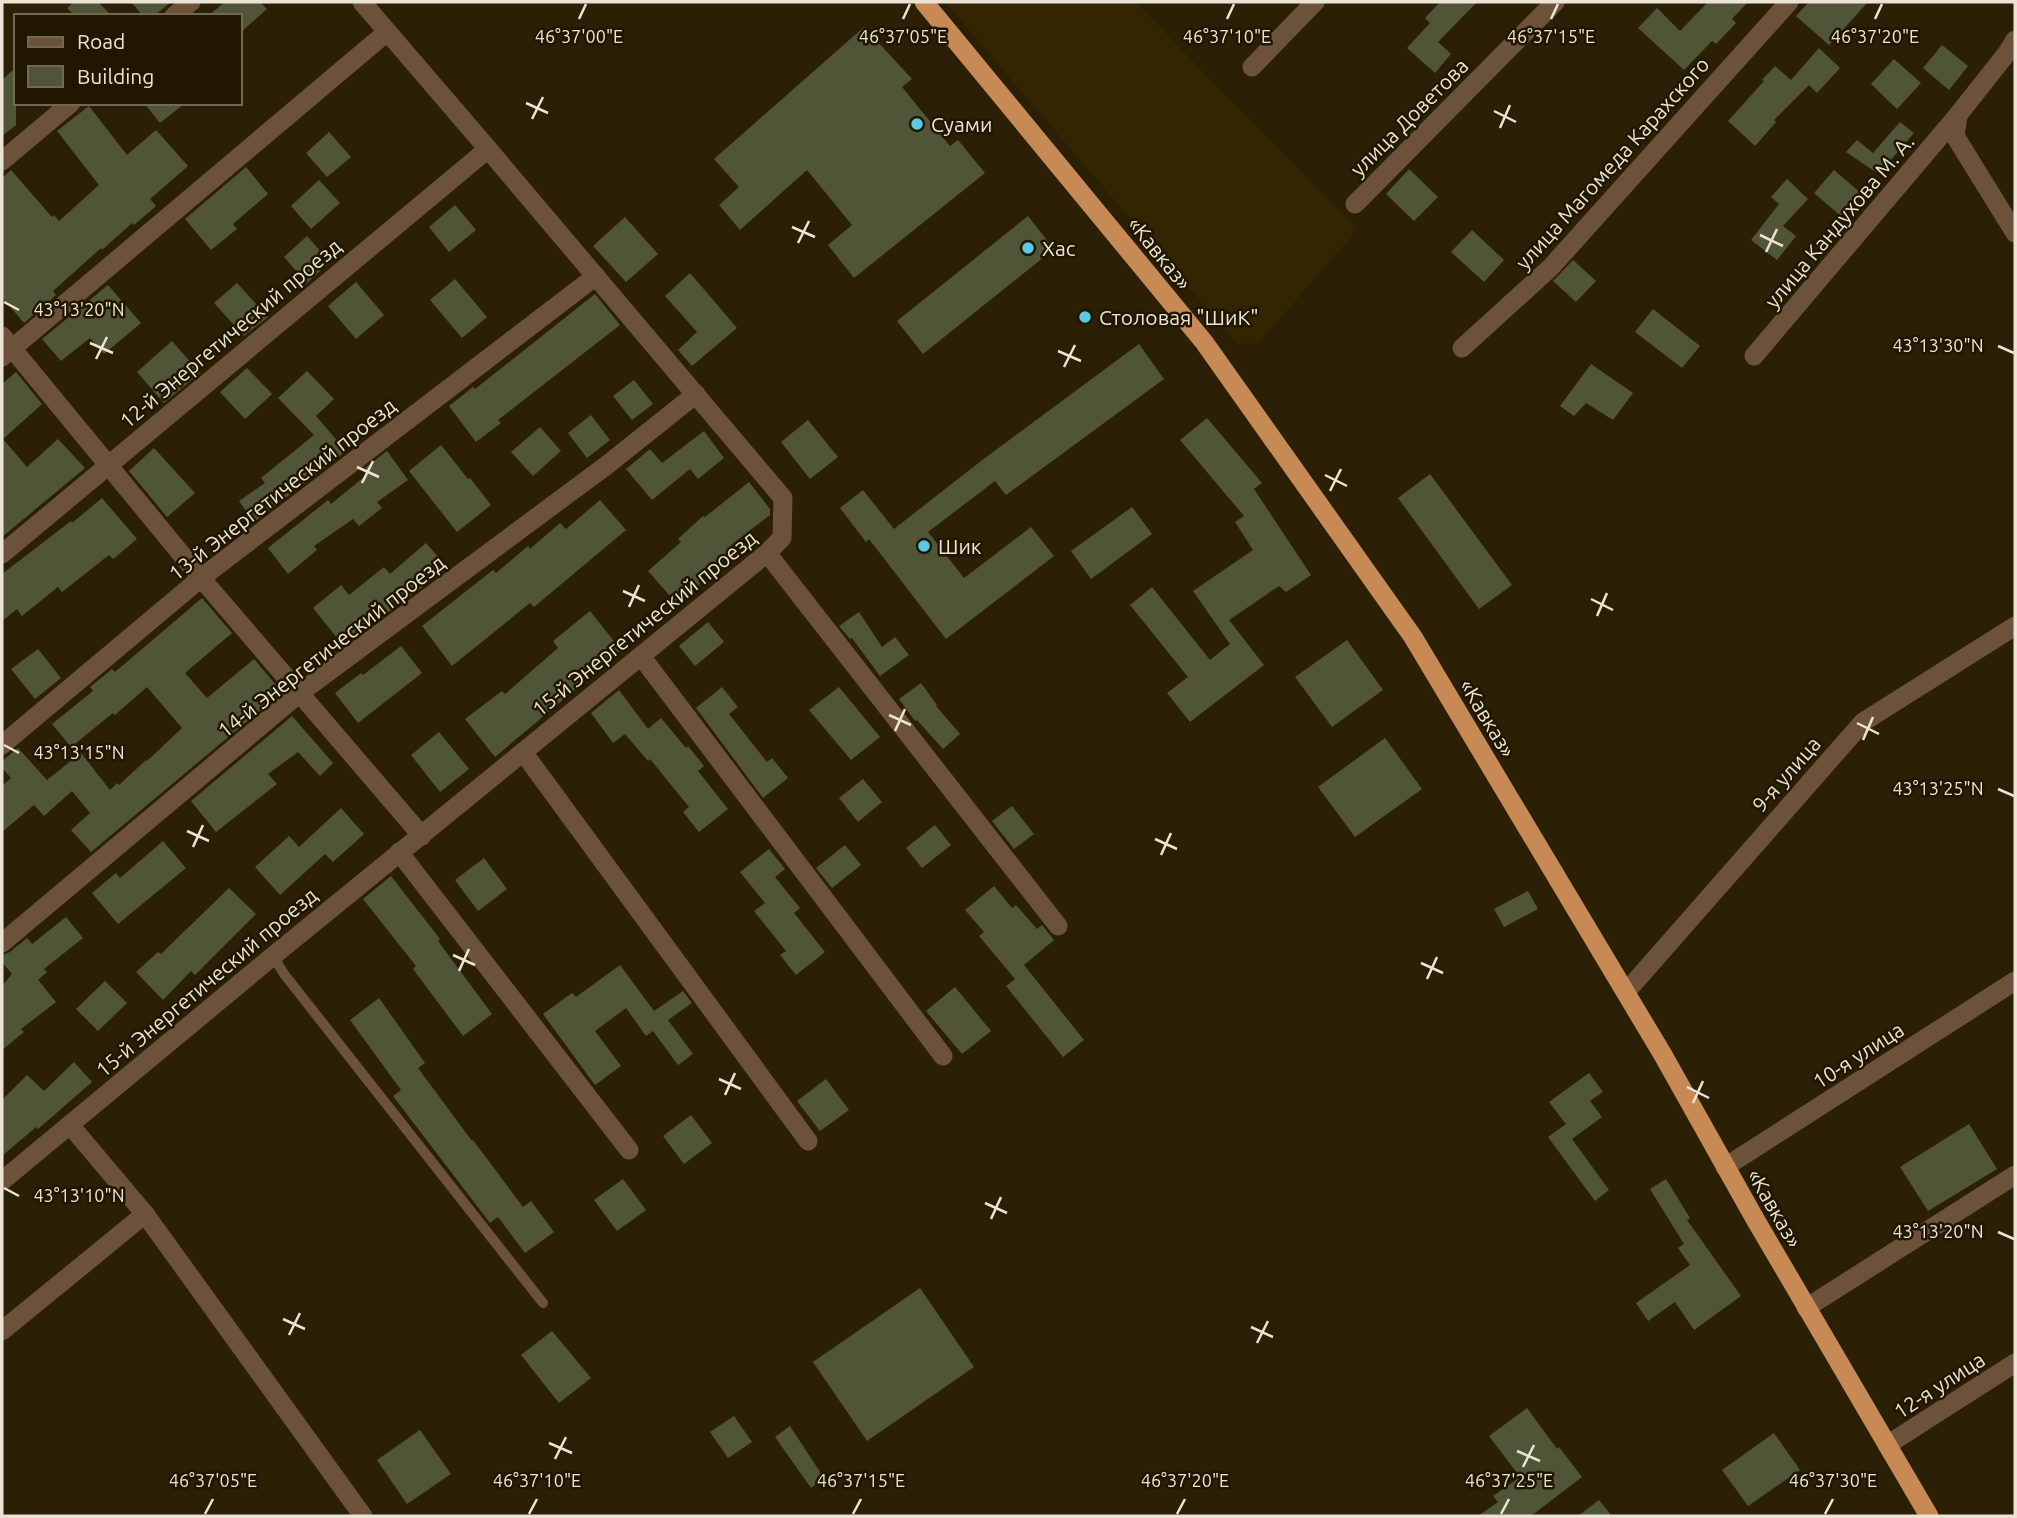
<svg xmlns="http://www.w3.org/2000/svg" width="2017" height="1518" viewBox="0 0 2017 1518" font-family="Ubuntu,sans-serif">
  <rect width="100%" height="100%" fill="#2b2005"/>
  <!-- built -->
  <path fill="#322500" d="M945,2h190l223,227 -99,114 -22,1z"/>
  <!-- building -->
  <g fill="#515537">
    <path d="M74,2h24l14,14h-37l-8,-8z"/>
    <path d="M131,2h40l-17,14h-11z"/>
    <path d="M225,2h35l7,7 -27,24v-17h-32z"/>
    <path d="M1440,2h37l-39,40 13,12 -16,19 -28,-25 23,-25 -5,-5z"/>
    <path d="M1708,2h40l-16,17 4,4 -20,21 -4,-3 -28,29 -46,-42 19,-20 23,23z"/>
    <path d="M1809,2h59l-39,43 -33,-29z"/>
    <path d="M864,27l48,52 -10,8 48,59 8,-6 27,33 -131,105 -26,-33 24,-20 -45,-55 -67,60 -21,-25 20,-18 -25,-28z"/>
    <path d="M1942,45l26,21 -19,24 -26,-22z"/>
    <path d="M1819,48l21,20 -23,25 -8,-8 -35,35 2,2 -21,24 -27,-25 36,-40 -2,-1 13,-14 16,14z"/>
    <path d="M1894,59l27,24 -24,26 -26,-25z"/>
    <path d="M16,67v58l-14,11v-56z"/>
    <path d="M144,103h41l-25,20z"/>
    <path d="M89,106l38,49 29,-25 32,36 -38,33 6,7 -22,19 -2,-2 -30,27 -1,-2 -48,43 3,4 -32,28 -22,-26v-119l9,-8 41,47 2,-2 5,6 40,-36 -42,-54z"/>
    <path d="M1900,122l14,11 -25,29 -1,-1 -11,12 -31,-21 11,-12 16,13z"/>
    <path d="M329,132l22,25 -24,20 -21,-24z"/>
    <path d="M246,167l22,27 -35,30 4,5 -26,21 -26,-31z"/>
    <path d="M1409,169l29,28 -24,24 -28,-27z"/>
    <path d="M1834,170l28,24 -20,23 -28,-24z"/>
    <path d="M1787,179l21,20 -25,27 13,10 -19,24 -26,-20 28,-36 -8,-7z"/>
    <path d="M319,180l21,23 -29,26 -20,-23z"/>
    <path d="M455,205l21,25 -27,22 -20,-25z"/>
    <path d="M1028,216l26,33 -131,105 -26,-33z"/>
    <path d="M625,217l33,37 -32,28 -33,-36z"/>
    <path d="M1472,230l32,30 -20,22 -33,-30z"/>
    <path d="M307,236l23,26 -23,21 -23,-26z"/>
    <path d="M1573,260l23,21 -20,21 -23,-21z"/>
    <path d="M690,273l47,55 -45,38 -14,-16 19,-18 -32,-36z"/>
    <path d="M455,279l32,38 -25,21 -32,-38z"/>
    <path d="M356,282l28,33 -28,24 -28,-33z"/>
    <path d="M237,283l31,34 -24,19 -30,-33z"/>
    <path d="M108,285l33,38 -37,31 -14,-16 -29,23 -19,-22z"/>
    <path d="M595,294l25,31 -122,95 3,3 -25,19 -27,-36 24,-19 2,2z"/>
    <path d="M1653,309l47,37 -18,22 -47,-36z"/>
    <path d="M172,341l28,32 -36,30 -27,-31z"/>
    <path d="M1139,344l25,35 -158,116 -11,-14 -67,51 36,46 67,-51 23,29 -108,83 -77,-100 -3,3 -26,-34 23,-18 31,39 87,-68z"/>
    <path d="M1591,364l42,29 -20,27 -27,-17 -12,13 -14,-10z"/>
    <path d="M247,368l25,26 -27,25 -25,-27z"/>
    <path d="M307,371l27,28 -18,17 30,35 -92,71 -15,-21 26,-18 -4,-5 53,-43 -36,-37z"/>
    <path d="M16,372l26,32 -39,35 24,28 31,-28 27,29 -83,69v-153z"/>
    <path d="M634,380l19,24 -21,16 -19,-24z"/>
    <path d="M591,415l19,25 -23,18 -19,-25z"/>
    <path d="M1207,418l55,65 -8,6 57,86 -25,17 -7,-6 -50,34 35,45 -74,57 -23,-29 21,-16 -58,-72 22,-18 58,73 20,-16 -37,-53 60,-41 -18,-28 9,-6 -64,-76z"/>
    <path d="M808,420l30,37 -28,22 -29,-37z"/>
    <path d="M540,427l21,24 -28,25 -22,-24z"/>
    <path d="M704,431l20,27 -26,21 -8,-10 -38,31 -26,-31 24,-20 12,14z"/>
    <path d="M441,445l27,34 2,-1 21,27 -34,27 -48,-61z"/>
    <path d="M154,448l41,45 -28,24 -38,-46z"/>
    <path d="M387,451l21,29 -31,22 5,6 -23,18 -6,-7 -39,27 3,4 -29,24 -20,-26 60,-48 3,4 38,-31 -4,-5z"/>
    <path d="M1430,474l82,111 -33,24 -81,-111z"/>
    <path d="M749,482l21,27v6l-39,30 2,3 -35,33 2,3 -23,20 -29,-33 33,-29 -3,-3 25,-23 2,1z"/>
    <path d="M102,498l35,41 -24,20 -4,-4 -47,37 -4,-5 -36,29 -5,-7 -15,12v-47l69,-53 1,2z"/>
    <path d="M600,500l26,30 -92,77 -4,-4 -78,63 -30,-40 71,-56 3,3 32,-27 2,3 30,-26 6,6z"/>
    <path d="M1132,507l20,27 -61,45 -20,-28z"/>
    <path d="M426,543l22,25 -65,48 -2,-3 -39,31 -29,-36 28,-23 8,10 35,-28 6,7z"/>
    <path d="M202,598l30,35 -47,40 22,25 47,-39 28,33 -191,160 -20,-22 19,-17 -18,-22 -28,25 -10,-11 -32,27v-46l9,-8 -9,-10v-7l16,-13 29,32 34,-27 29,37 7,-7 2,2 27,-25 1,1 35,-33 -35,-41 -32,28 -2,-2 -42,34 -19,-23 41,-33 -3,-4 22,-18 3,3z"/>
    <path d="M590,611l31,39 -46,36 2,2 -82,69 -30,-38 37,-28 3,3 53,-46 -5,-7z"/>
    <path d="M859,612l23,35 13,-10 14,18 -29,21 -28,-38 -2,1 -11,-13z"/>
    <path d="M708,622l16,20 -29,24 -16,-20z"/>
    <path d="M1347,640l36,50 -51,37 -37,-50z"/>
    <path d="M401,646l21,27 -64,50 -23,-30 26,-20 2,2z"/>
    <path d="M38,649l23,29 -26,21 -24,-30z"/>
    <path d="M921,683l16,22 -1,1 24,28 -17,15 -26,-29 -2,1 -16,-22z"/>
    <path d="M722,687l16,20 -9,7 38,48 5,-4 16,20 -25,20 -67,-90z"/>
    <path d="M839,687l41,50 -29,23 -42,-50z"/>
    <path d="M619,690l29,39 13,-11 25,30 2,-2 16,20 -6,5 30,38 -29,23 -16,-20 6,-5 -39,-48 -2,2 -23,-27 -12,9 -22,-30z"/>
    <path d="M292,716l41,47 -13,13 -22,-24 -30,22 9,10 -61,48 -25,-31z"/>
    <path d="M439,732l30,37 -29,23 -29,-37z"/>
    <path d="M1385,738l37,51 -67,48 -37,-50z"/>
    <path d="M863,779l19,23 -24,20 -19,-24z"/>
    <path d="M1012,806l22,28 -20,15 -22,-28z"/>
    <path d="M341,808l23,26 -31,28 -8,-8 -45,41 -25,-28 34,-31 10,11z"/>
    <path d="M935,825l16,20 -29,23 -16,-20z"/>
    <path d="M163,841l23,27 -68,56 -26,-31 24,-20 4,5z"/>
    <path d="M845,845l16,20 -29,23 -16,-20z"/>
    <path d="M769,849l16,20 -10,8 25,31 -6,5 31,39 -29,23 -16,-20 6,-4 -32,-40 11,-8 -25,-31z"/>
    <path d="M484,858l23,31 -29,22 -23,-31z"/>
    <path d="M391,876l49,63 -2,2 54,73 -29,22 -50,-67 3,-3 -53,-67z"/>
    <path d="M994,886l18,22 4,-3 21,24 5,-4 12,15 -30,25 60,75 -21,17 -57,-71 9,-7 -36,-43 5,-4 -19,-22z"/>
    <path d="M229,888l27,26 -61,61 -4,-4 -28,29 -27,-28 22,-20 3,2z"/>
    <path d="M1528,891l10,18 -34,18 -10,-18z"/>
    <path d="M66,917l17,21 -39,31 3,3 -9,8 18,22 -35,27 3,3 -22,18v-64l10,-12 -10,-12v-7l8,-3 17,-14 5,6z"/>
    <path d="M620,965l34,46 29,-20 9,12 -24,17 25,34 -15,11 -25,-34 -7,5 -20,-28 -31,23 26,35 -26,19 -52,-71 29,-21 4,4z"/>
    <path d="M105,981l22,22 -29,28 -22,-22z"/>
    <path d="M955,987l36,44 -29,23 -36,-43z"/>
    <path d="M379,998l46,65 -7,5 54,73 1,-1 50,67 8,-6 23,31 -29,21 -27,-36 -8,6 -97,-127 8,-6 -51,-70z"/>
    <path d="M74,1062l18,20 -54,47 -2,-2 -34,29v-56l25,-25 17,16z"/>
    <path d="M1589,1073l14,19 -13,9 12,16 -30,22 37,51 -14,11 -47,-64 18,-13 -17,-22z"/>
    <path d="M826,1079l23,31 -29,21 -23,-30z"/>
    <path d="M691,1115l21,28 -28,21 -21,-28z"/>
    <path d="M1969,1124l28,45 -69,42 -28,-44z"/>
    <path d="M623,1179l23,31 -29,21 -23,-31z"/>
    <path d="M1666,1179l24,39 -3,2 54,76 -47,34 -19,-28 -27,19 -12,-18 54,-38 -12,-17 6,-4 -34,-55z"/>
    <path d="M920,1288l54,79 -107,74 -54,-79z"/>
    <path d="M552,1331l39,47 -32,25 -38,-48z"/>
    <path d="M1527,1408l30,41 2,-2 23,30 -51,39h-53l20,-14 -5,-6 27,-19 -31,-41z"/>
    <path d="M734,1416l18,26 -24,16 -18,-26z"/>
    <path d="M790,1426l34,52 -13,10 -36,-51z"/>
    <path d="M420,1430l31,44 -44,30 -30,-44z"/>
    <path d="M1774,1433l26,37 -52,36 -26,-36z"/>
    <path d="M1599,1500l13,16h-34z"/>
  </g>
  <g fill="none" stroke-linecap="round" stroke-linejoin="round">
    <!-- service -->
    <path stroke="#6d523b" stroke-width="10" d="M273,956l11,18 259,329"/>
    <!-- minor -->
    <g stroke="#6d523b" stroke-width="19">
      <path d="M174,16l17,-14"/>
      <path d="M2015,40l-8,13 -49,62 -3,21 60,97"/>
      <path d="M1252,67l63,-65"/>
      <path d="M2,161l69,-58"/>
      <path d="M1355,204l200,-202"/>
      <path d="M2,336l199,242 221,258"/>
      <path d="M1462,348l89,-81 238,-265"/>
      <path d="M1754,356l204,-241"/>
      <path d="M2,357l385,-325"/>
      <path d="M767,553l291,373"/>
      <path d="M2,554l486,-405"/>
      <path d="M641,656l302,400"/>
      <path d="M2,745l199,-167 395,-302"/>
      <path d="M523,752l285,389"/>
      <path d="M399,852l230,298"/>
      <path d="M2,943l299,-251 306,-227 89,-71"/>
      <path d="M1626,992l237,-270 152,-96"/>
      <path d="M70,1125l75,89 218,302"/>
      <path d="M1725,1167l290,-186"/>
      <path d="M2,1181l271,-225 494,-403 15,-15 1,-40 -295,-349 -126,-147"/>
      <path d="M1806,1308l209,-133"/>
      <path d="M2,1331l143,-117"/>
      <path d="M1887,1445l128,-82"/>
    </g>
    <!-- trunk -->
    <path stroke="#c78a54" stroke-width="19" d="M924,2l280,340 209,295 250,418 92,164 174,297"/>
  </g>
  <!-- ticks -->
  <path fill="none" stroke="#ebe4d4" stroke-width="2.5" d="M579,19l7,-15M903,19l7,-15M1227,19l7,-15M1551,19l7,-15M1875,19l7,-15M526,103l22,10M1494,111l22,11M532,119l11,-22M1500,128l10,-23M792,227l23,10M1760,235l23,11M798,243l11,-22M1766,252l11,-23M4,302l15,8M90,343l23,10M1998,346l16,7M1058,351l23,10M96,359l11,-22M1064,367l11,-22M357,467l22,10M1325,475l22,11M362,483l11,-22M1330,491l11,-22M623,591l22,10M1591,599l22,11M629,607l10,-22M1597,616l10,-23M889,715l22,10M1857,723l22,11M895,731l10,-22M1863,740l10,-23M4,745l15,8M1998,789l16,7M187,831l22,10M1155,839l22,10M193,847l10,-22M1161,855l10,-22M453,955l22,10M1421,963l22,10M459,971l10,-22M1427,979l10,-22M719,1079l22,10M1687,1087l22,11M725,1095l10,-22M1693,1103l10,-22M4,1188l15,8M985,1203l22,10M991,1219l10,-22M1998,1232l16,7M283,1319l22,10M1251,1327l22,10M289,1335l11,-22M1257,1343l11,-22M549,1443l23,10M1517,1451l23,10M555,1459l11,-22M1523,1467l11,-22M205,1514l8,-15M529,1514l8,-15M853,1514l8,-15M1177,1514l8,-15M1501,1514l8,-15M1825,1514l8,-15"/>
  <!-- markers -->
  <g fill="#5bc8e6" stroke="#211700" stroke-width="2.5">
    <circle cx="917" cy="124" r="7"/>
    <circle cx="1028" cy="248" r="7"/>
    <circle cx="1085" cy="317" r="7"/>
    <circle cx="924" cy="546" r="7"/>
  </g>
  <g text-anchor="middle" dominant-baseline="central" stroke-width="5" stroke-linejoin="round" paint-order="stroke">
    <!-- street labels -->
    <g font-size="21" fill="#ebe4d4" stroke="#211700">
      <text transform="translate(1409 117) rotate(-45)">улица Доветова</text>
      <text transform="translate(1612 163) rotate(-48)">улица Магомеда Карахского</text>
      <text transform="translate(1839 221) rotate(-50)">улица Кандухова М. А.</text>
      <text transform="translate(1160 253) rotate(51)">«Кавказ»</text>
      <text transform="translate(230 333) rotate(-40)">12-й Энергетический проезд</text>
      <text transform="translate(282 489) rotate(-38)">13-й Энергетический проезд</text>
      <text transform="translate(644 623) rotate(-39)">15-й Энергетический проезд</text>
      <text transform="translate(331 646) rotate(-38)">14-й Энергетический проезд</text>
      <text transform="translate(1488 718) rotate(59)">«Кавказ»</text>
      <text transform="translate(1786 774) rotate(-49)">9-я улица</text>
      <text transform="translate(206 982) rotate(-40)">15-й Энергетический проезд</text>
      <text transform="translate(1858 1055) rotate(-33)">10-я улица</text>
      <text transform="translate(1775 1208) rotate(60)">«Кавказ»</text>
      <text transform="translate(1939 1385) rotate(-33)">12-я улица</text>
    </g>
    <!-- poi labels -->
    <g font-size="21" fill="#ebe4d4" stroke="#211700" text-anchor="start">
      <text x="931" y="124">Суами</text>
      <text x="1042" y="248">Хас</text>
      <text x="1099" y="317">Столовая "ШиК"</text>
      <text x="938" y="546">Шик</text>
    </g>
  </g>
  <g font-size="18" text-anchor="middle" fill="#ebe4d4" stroke="#211700" stroke-width="5" stroke-linejoin="round" paint-order="stroke">
    <text x="579" y="43">46°37'00"E</text>
    <text x="903" y="43">46°37'05"E</text>
    <text x="1227" y="43">46°37'10"E</text>
    <text x="1551" y="43">46°37'15"E</text>
    <text x="1875" y="43">46°37'20"E</text>
    <text x="79" y="316">43°13'20"N</text>
    <text x="1938" y="352">43°13'30"N</text>
    <text x="79" y="759">43°13'15"N</text>
    <text x="1938" y="795">43°13'25"N</text>
    <text x="79" y="1202">43°13'10"N</text>
    <text x="1938" y="1238">43°13'20"N</text>
    <text x="213" y="1487">46°37'05"E</text>
    <text x="537" y="1487">46°37'10"E</text>
    <text x="861" y="1487">46°37'15"E</text>
    <text x="1185" y="1487">46°37'20"E</text>
    <text x="1509" y="1487">46°37'25"E</text>
    <text x="1833" y="1487">46°37'30"E</text>
  </g>
  <!-- border -->
  <rect width="2017" height="1518" fill="none" stroke="#ebe4d4" stroke-width="7"/>
  <!-- legend -->
  <rect x="14" y="14" width="228" height="91" fill="#211700" stroke="#726955" stroke-width="2"/>
  <rect x="28" y="37" width="35" height="10" fill="#6d523b" stroke="#726955" stroke-width="2"/>
  <text x="77" y="49" font-size="21" fill="#ebe4d4">Road</text>
  <rect x="28" y="66" width="35" height="21" fill="#515537" stroke="#726955" stroke-width="2"/>
  <text x="77" y="84" font-size="21" fill="#ebe4d4">Building</text>
</svg>
